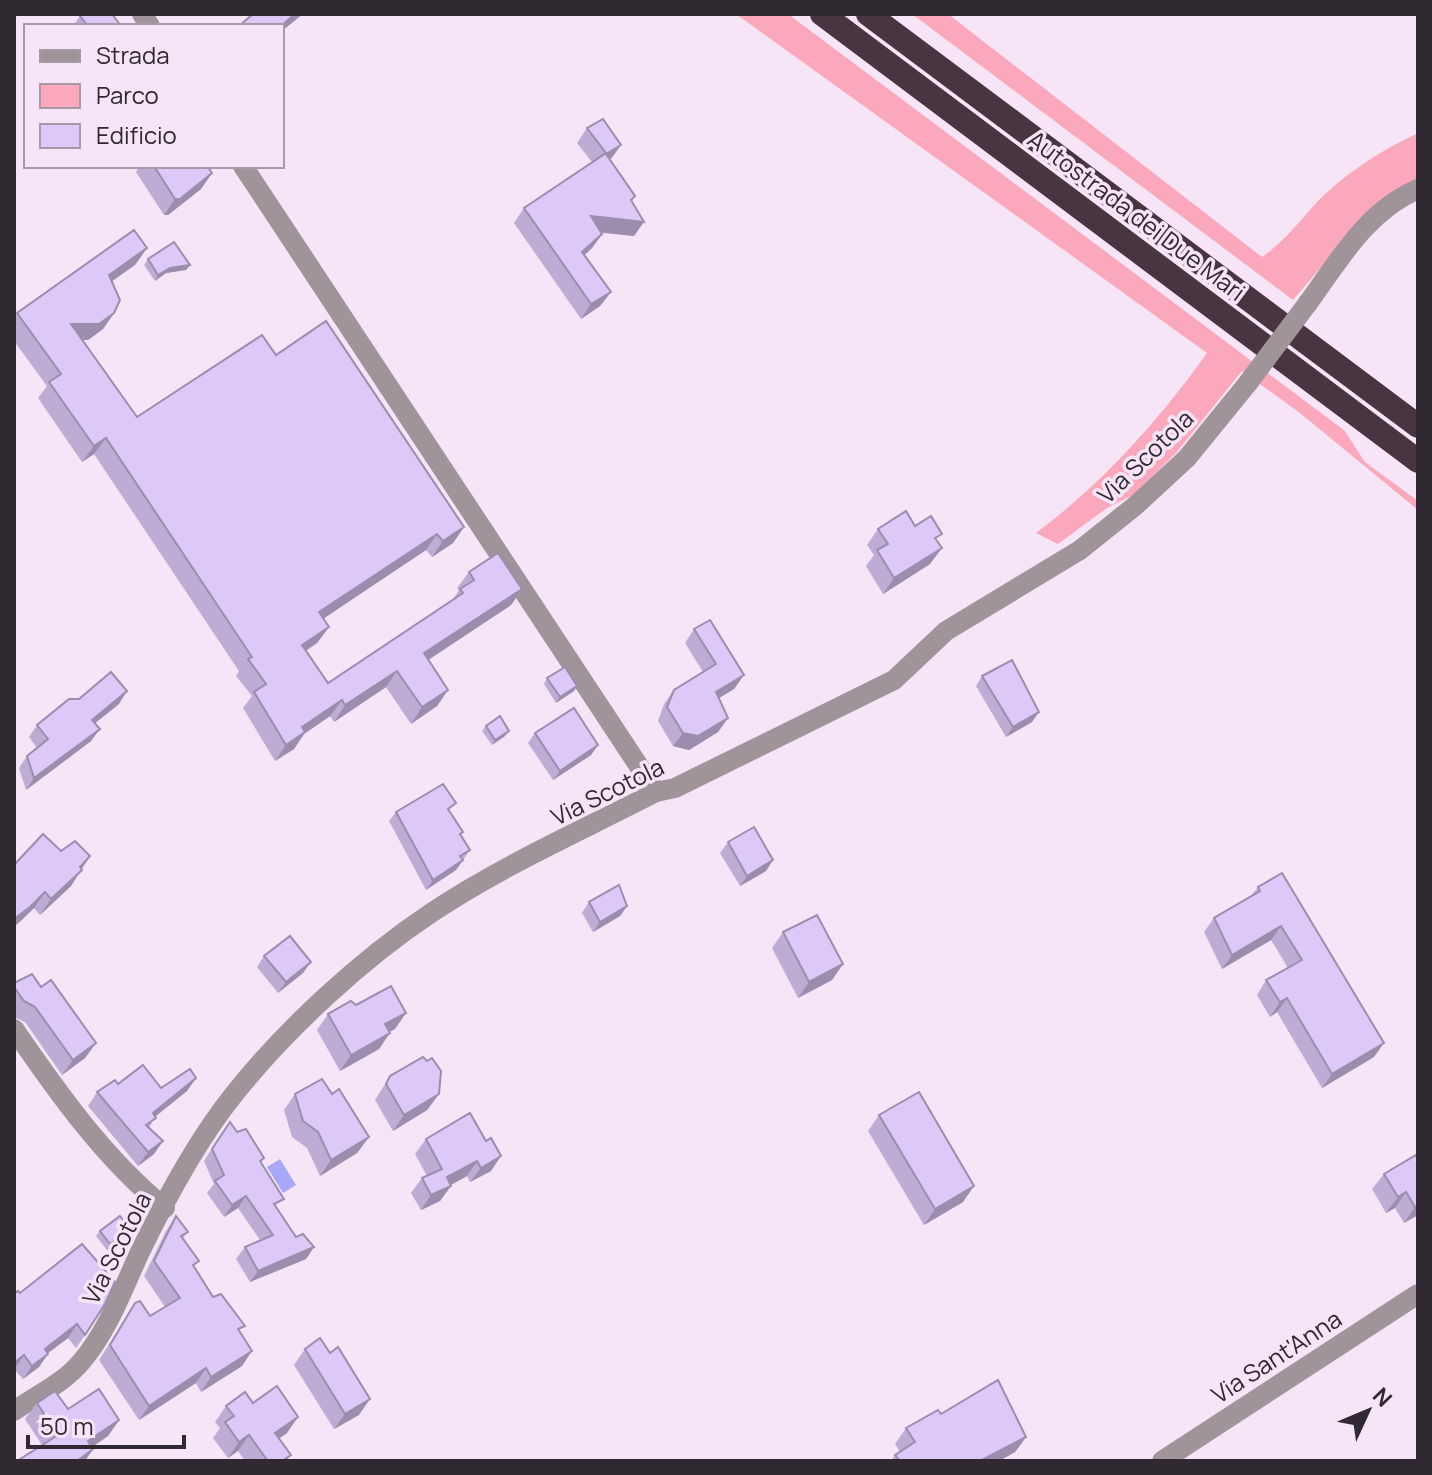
<svg xmlns="http://www.w3.org/2000/svg" width="1432" height="1475" viewBox="0 0 1432 1475" font-family="Manrope,sans-serif">
  <rect width="100%" height="100%" fill="#f6e4f7"/>
  <!-- green -->
  <g fill="#fba8bd">
    <path d="M736,14h52l556,416 21,32 53,39v9l-118,-97 -58,-42 -66,82 -43,42 -26,13 -49,36 -22,-11c66,-49 124,-114 171,-180z"/>
    <path d="M912,14h36l314,243c25,-17 41,-41 62,-62 28,-26 60,-46 94,-62v48l-49,30 -76,89z"/>
  </g>
  <!-- water -->
  <path fill="#a7a8f7" d="M280,1159l16,26 -13,8 -16,-26z"/>
  <g fill="none" stroke-linecap="round" stroke-linejoin="round">
    <!-- street -->
    <g stroke="#9e9499" stroke-width="20">
      <path d="M142,14l8,12"/>
      <path d="M243,166l413,626"/>
      <path d="M1308,303c32,-44 59,-92 110,-114"/>
      <path d="M14,1029c44,64 90,129 151,179"/>
      <path d="M14,1411c23,-16 50,-28 68,-50 26,-31 40,-70 57,-107 26,-54 58,-114 96,-161 52,-65 127,-134 196,-180 70,-47 150,-82 225,-121l19,-4 219,-108 52,-49 134,-81 55,-44 52,-48 61,-75"/>
      <path d="M1162,1461l256,-167"/>
    </g>
    <!-- highway -->
    <g stroke="#483540" stroke-width="24">
      <path d="M822,14l596,447"/>
      <path d="M868,14l550,412"/>
    </g>
    <!-- street-bridge -->
    <path stroke="#9e9499" stroke-width="20" d="M1248,383l60,-80"/>
  </g>
  <!-- wall -->
  <g fill="#bdadd5">
    <path d="M80,16l41,10h-48z"/>
    <path d="M587,128l23,31 25,37 -4,5 3,35 -32,-3v1l-10,14 -7,7 26,37 -11,14 -19,13 -67,-96 10,-15 68,-46 -15,-19z"/>
    <path d="M140,166h67l5,7 -11,16 -33,26h-4l-28,-43z"/>
    <path d="M147,248l-12,17 -23,16 2,32 -11,16 -15,11h-5l54,77 139,-62 188,172 -11,16 -21,14 -6,-7 -103,68 6,9 -12,16 -11,8 22,32 124,-82 7,-11 -2,-2 12,-16 53,17 -11,16 -83,55 20,30 -11,16 -26,18 -25,-37 -52,35 -4,-6 -26,18 -10,15 -19,12 -32,-53 9,-12 -16,-20 3,-5 -145,-217 -12,8 -44,-64 9,-12 -33,-45v-23l3,-5z"/>
    <path d="M148,259l42,6 -4,5 -20,3 -11,8 -11,-16z"/>
    <path d="M915,526l22,15 -7,23 -47,30 -17,-28 8,-11 -7,-10 11,-16z"/>
    <path d="M694,629l50,46 -10,14 -15,9 9,20 -10,14 -29,18 -16,-4 -15,-25 6,-17 10,-14 29,-18 -18,-29z"/>
    <path d="M982,676l50,46 -26,15 -30,-51z"/>
    <path d="M547,678l30,8 -3,5 -18,12 -12,-19z"/>
    <path d="M119,704l-24,19 -4,18 -65,49 -7,-22 8,-12 10,-8 -8,-11 8,-12z"/>
    <path d="M486,726l19,10 -13,9 -10,-14z"/>
    <path d="M535,733l63,12 -7,10 -38,25 -25,-37z"/>
    <path d="M396,812h54l13,20 -3,3 10,15 -14,20 -30,20 -37,-69z"/>
    <path d="M728,842l38,29 -26,15 -20,-33z"/>
    <path d="M61,851l20,18 -10,17 -31,29 -6,-7 -15,15z"/>
    <path d="M1258,887l116,170 -52,31 -45,-76 -7,5 -13,-22 9,-15 22,-12 -17,-28 -49,29 -18,-37 10,-14 37,-22z"/>
    <path d="M589,902l38,4 -7,10 -27,16 -11,-19z"/>
    <path d="M783,932l60,32 -11,16 -34,18 -26,-50z"/>
    <path d="M264,956l39,17 -25,20 -21,-26z"/>
    <path d="M14,983l27,4 55,56 -11,15 -23,17 -37,-53 -11,-5z"/>
    <path d="M356,1005l39,24 -6,3 -10,17 -39,22 -23,-41 11,-16z"/>
    <path d="M427,1061l12,33 -12,16 -34,21 -18,-31 15,-24z"/>
    <path d="M196,1078l-9,13 -32,26 -6,11 14,13 -9,13 -16,12 -50,-60 9,-14 21,-8 43,4z"/>
    <path d="M295,1094h37l37,43 -12,16 -37,23 -13,-28 -15,-11 -8,-27z"/>
    <path d="M470,1113l21,58 -21,11 -3,-6 -16,9 -11,16 -19,9 -10,-17 11,-15 5,-2 -12,-22 11,-15z"/>
    <path d="M879,1115l84,87 -39,23 -56,-94z"/>
    <path d="M237,1132l27,26 -3,5 16,45 19,29 18,10 -8,12 -56,23 -14,-23 9,-12 15,-7 -22,-32 -14,9 -17,-24 7,-9 -10,-23 17,-27z"/>
    <path d="M1416,1155l2,60 -14,8 -9,-15 -9,5 -14,-24 12,-15z"/>
    <path d="M176,1216l12,16 -5,6 11,30 19,29 27,36 2,33 -41,26 -5,-9 -57,37 -40,-60 36,-57 15,13 15,-9 -21,-31 22,-45z"/>
    <path d="M130,1229l-4,5 -19,16 -11,-14 4,-5z"/>
    <path d="M82,1244l3,91 -9,13 -8,-10 -20,15 -9,14 -16,12 -9,-10v-76h6z"/>
    <path d="M305,1349l54,66 -25,14 -40,-64z"/>
    <path d="M37,1403l31,6 51,11 -11,16 -16,11 -50,-2 -17,-26z"/>
    <path d="M253,1403l34,30 -8,5 12,17 -5,6h-41l-7,-10 -10,7 -15,-20 7,-10 -5,-6 11,-16z"/>
    <path d="M941,1414l85,23 -11,15 -16,9h-108l4,-6 5,-3 -5,-8 11,-16z"/>
  </g>
  <!-- shaded-wall -->
  <g fill="#9a8dae">
    <path d="M295,14h8l-21,17v-5z"/>
    <path d="M621,145l-10,14 -5,-5z"/>
    <path d="M212,173l-11,16 -33,26h-4l11,-16z"/>
    <path d="M591,216l53,6 -10,14 -53,-6z"/>
    <path d="M602,234l-10,14 -20,18 10,-14z"/>
    <path d="M147,248l-12,17 -37,26 11,-16z"/>
    <path d="M190,265l-4,5 -20,3 -11,8 3,-6 12,-7z"/>
    <path d="M611,292l-11,14 -19,13 10,-15z"/>
    <path d="M114,313l-11,16 -15,11h-28l11,-16z"/>
    <path d="M106,438l-12,16 -12,8 12,-16z"/>
    <path d="M464,527l-11,16 -21,14 11,-16z"/>
    <path d="M437,534l-11,16 -118,79 11,-17z"/>
    <path d="M942,548l-12,16 -47,30 11,-16z"/>
    <path d="M522,589l-11,16 -98,65 11,-17z"/>
    <path d="M329,627l-12,16 -27,18 12,-16z"/>
    <path d="M397,671l-11,16 -52,35 11,-17z"/>
    <path d="M744,675l-10,14 -28,17 10,-14z"/>
    <path d="M577,686l-3,5 -18,12 4,-6z"/>
    <path d="M448,690l-11,16 -26,18 11,-17z"/>
    <path d="M127,691l-8,13 -35,28 8,-12z"/>
    <path d="M342,700l-12,16 -26,18 -10,15 -19,12 11,-16 16,-18z"/>
    <path d="M1039,712l-7,10 -26,15 7,-10z"/>
    <path d="M728,718l-10,14 -29,18 -16,-4 10,-13z"/>
    <path d="M100,729l-9,12 -65,49 8,-12z"/>
    <path d="M509,731l-4,5 -13,9 3,-5z"/>
    <path d="M598,745l-7,10 -38,25 7,-9z"/>
    <path d="M90,856l-19,30 -31,29 11,-16z"/>
    <path d="M463,860l-7,10 -30,20 7,-10z"/>
    <path d="M773,860l-7,11 -26,15 7,-10z"/>
    <path d="M45,892l-11,16 -20,19v-8z"/>
    <path d="M627,906l-7,10 -27,16 7,-10z"/>
    <path d="M1281,926l-10,14 -49,29 10,-14z"/>
    <path d="M311,962l-8,11 -25,20 8,-11z"/>
    <path d="M843,964l-11,16 -34,18 11,-16z"/>
    <path d="M1287,998l-10,14 -7,5 10,-15z"/>
    <path d="M406,1013l-11,16 -21,11 11,-16z"/>
    <path d="M390,1033l-11,16 -39,22 11,-16z"/>
    <path d="M96,1043l-11,15 -23,17 11,-15z"/>
    <path d="M1384,1043l-10,14 -52,31 10,-14z"/>
    <path d="M196,1078l-9,13 -44,35 10,-13z"/>
    <path d="M439,1094l-12,16 -34,21 11,-16z"/>
    <path d="M369,1137l-12,16 -37,23 11,-16z"/>
    <path d="M163,1141l-9,13 -16,12 10,-14z"/>
    <path d="M501,1156l-10,15 -21,11 11,-14z"/>
    <path d="M477,1161l-10,15 -29,16 13,-6 -11,15 -19,9 10,-15 16,-18z"/>
    <path d="M974,1186l-11,16 -39,23 11,-16z"/>
    <path d="M1406,1192l-11,16 -9,5 12,-16z"/>
    <path d="M246,1196l-8,12 -14,9 8,-12z"/>
    <path d="M1418,1206v9l-14,8 11,-16z"/>
    <path d="M130,1229l-4,5 -19,16 3,-6z"/>
    <path d="M314,1247l-8,12 -56,23 8,-11z"/>
    <path d="M77,1324l-9,14 -32,24 9,-13z"/>
    <path d="M252,1351l-10,15 -41,26 10,-15z"/>
    <path d="M48,1354l-9,13 -16,12 9,-13z"/>
    <path d="M24,1355l-9,13 -1,1v-6z"/>
    <path d="M206,1368l-10,15 -57,37 10,-14z"/>
    <path d="M370,1399l-11,16 -25,14 11,-15z"/>
    <path d="M298,1417l-11,16 -23,16 11,-16z"/>
    <path d="M119,1420l-11,16 -31,21 11,-16z"/>
    <path d="M249,1435l-11,16 -10,7 11,-16z"/>
    <path d="M1026,1437l-11,15 -16,9h-19z"/>
    <path d="M93,1449l-8,12h-8z"/>
  </g>
  <!-- building -->
  <g fill="#dcc9f8" stroke="#9a8dae" stroke-width="2">
    <path d="M83,14h29l9,12h-33l-8,-10z"/>
    <path d="M253,14h42l-14,12h-42z"/>
    <path d="M603,119l18,26 -15,9 29,42 -4,4 13,22 -53,-6 11,18 -20,18 29,40 -20,12 -67,-96 82,-55 -19,-25z"/>
    <path d="M154,166h53l5,7 -32,26h-5z"/>
    <path d="M134,230l13,18 -38,27 11,25 -6,13 -15,11h-28l66,93 125,-82 14,20 50,-34 138,206 -21,14 -6,-7 -118,78 10,15 -27,18 26,38 135,-90 -3,-4 14,-9 -5,-8 29,-19 24,36 -98,64 24,37 -26,17 -25,-36 -52,34 -3,-5 -40,27 3,5 -19,13 -32,-53 12,-8 -18,-25 4,-2 -146,-219 -12,8 -45,-64 12,-8 -44,-61z"/>
    <path d="M174,242l16,23 -20,3 -12,7 -10,-16z"/>
    <path d="M906,511l9,15 16,-10 11,18 -7,4 7,10 -48,30 -17,-28 11,-6 -10,-15z"/>
    <path d="M710,620l34,55 -28,17 12,26 -30,18 -15,-3 -16,-26 7,-17 42,-26 -22,-35z"/>
    <path d="M1012,660l27,52 -26,15 -31,-51z"/>
    <path d="M565,667l12,19 -17,11 -13,-19z"/>
    <path d="M111,672l16,19 -35,29 8,9 -66,49 -7,-22 21,-17 -11,-14 32,-26h10z"/>
    <path d="M574,708l24,37 -38,26 -25,-38z"/>
    <path d="M500,716l9,15 -14,9 -9,-14z"/>
    <path d="M443,784l13,19 -8,6 15,23 -3,2 10,16 -10,6 3,4 -30,20 -37,-68z"/>
    <path d="M754,827l19,33 -26,16 -19,-34z"/>
    <path d="M43,834l18,17 14,-10 15,15 -10,11 2,3 -31,29 -6,-7 -15,15 -16,12v-54z"/>
    <path d="M1282,873l102,170 -52,31 -45,-76 -7,4 -14,-22 36,-20 -21,-34 -49,29 -18,-37 46,-27 -2,-4z"/>
    <path d="M619,885l8,21 -27,16 -11,-20z"/>
    <path d="M817,915l26,49 -34,18 -26,-50z"/>
    <path d="M290,936l21,26 -25,20 -22,-26z"/>
    <path d="M32,974l9,13 10,-7 45,63 -23,17 -38,-53 -11,-6 -10,-14v-4z"/>
    <path d="M391,986l15,27 -21,11 5,9 -39,22 -23,-41 23,-13 5,4z"/>
    <path d="M423,1057l4,4 5,-3 9,13 -2,23 -35,21 -18,-31 4,-8z"/>
    <path d="M143,1065l18,23 29,-19 6,9 -43,35 3,5 -10,7 17,16 -15,11 -51,-60 18,-12 3,4z"/>
    <path d="M322,1079l10,15 7,-5 30,48 -38,23 -13,-28 -15,-11 -8,-27z"/>
    <path d="M919,1092l55,94 -39,23 -56,-94z"/>
    <path d="M470,1113l16,28 5,-3 10,18 -20,12 -4,-7 -30,16 4,9 -20,9 -9,-17 20,-9 -16,-30z"/>
    <path d="M230,1122l7,10 9,-3 18,29 -4,3 24,38 -10,5 22,33 7,-3 11,13 -56,24 -13,-24 28,-12 -27,-39 -14,9 -17,-24 9,-6 -12,-26z"/>
    <path d="M1416,1155l2,4v47l-3,1 -9,-15 -8,5 -14,-23z"/>
    <path d="M120,1216l10,13 -20,15 -10,-13z"/>
    <path d="M176,1216l12,16 -7,4 18,25 -6,4 20,32 8,-3 24,32 -7,3 14,22 -41,26 -5,-9 -57,38 -39,-61 25,-42 5,-2 10,15 30,-18 -26,-37z"/>
    <path d="M82,1244l33,38 -10,22 -20,31 -8,-11 -32,25 3,5 -16,12 -8,-11 -10,8v-70l4,-2 2,2z"/>
    <path d="M320,1338l10,15 8,-6 32,52 -25,15 -40,-65z"/>
    <path d="M998,1380l28,57 -46,24h-80l-5,-6 20,-13 -9,-14 32,-18 3,4z"/>
    <path d="M277,1386l21,31 -23,16 16,22 -9,6h-14l-19,-26 -10,7 -14,-20 9,-6 -8,-10 19,-14 8,11z"/>
    <path d="M99,1389l20,31 -31,21 5,8 -16,12h-60l41,-26 -21,-32 18,-12 13,18z"/>
  </g>
  <g text-anchor="middle" dominant-baseline="central" stroke-width="7" stroke-linejoin="round" paint-order="stroke">
    <!-- street labels -->
    <g font-size="24" fill="#302931" stroke="#f6e4f7">
      <text transform="translate(1137 215) rotate(37)">Autostrada dei Due Mari</text>
      <text transform="translate(1145 456) rotate(-44)">Via Scotola</text>
      <text transform="translate(607 791) rotate(-26)">Via Scotola</text>
      <text transform="translate(116 1248) rotate(-63)">Via Scotola</text>
      <text transform="translate(1276 1356) rotate(-33)">Via Sant'Anna</text>
    </g>
  </g>
  <!-- border -->
  <rect width="1432" height="1475" fill="none" stroke="#302931" stroke-width="32"/>
  <!-- legend -->
  <rect x="24" y="24" width="260" height="144" fill="#f6e4f7" stroke="#a799a8" stroke-width="2"/>
  <rect x="40" y="50" width="40" height="12" fill="#9e9499" stroke="#a799a8" stroke-width="2"/>
  <text x="96" y="64" font-size="24" fill="#302931">Strada</text>
  <rect x="40" y="84" width="40" height="24" fill="#fba8bd" stroke="#a799a8" stroke-width="2"/>
  <text x="96" y="104" font-size="24" fill="#302931">Parco</text>
  <rect x="40" y="124" width="40" height="24" fill="#dcc9f8" stroke="#a799a8" stroke-width="2"/>
  <text x="96" y="144" font-size="24" fill="#302931">Edificio</text>
  <!-- north arrow -->
  <g transform="translate(1368 1411) rotate(46)" stroke="#f6e4f7" stroke-width="6" paint-order="stroke">
  <path d="M0-6L14 30L0 20L-14 30Z" fill="#302931"/>
  <text y="-12" font-size="22" font-weight="bold" text-anchor="middle" fill="#302931">N</text>
  </g>
  <!-- scale -->
  <path d="M28 1435v12h156v-12" fill="none" stroke="#302931" stroke-width="4"/>
  <text x="40" y="1435" font-size="24" fill="#302931" stroke="#f6e4f7" stroke-width="6" paint-order="stroke">50 m</text>
</svg>
